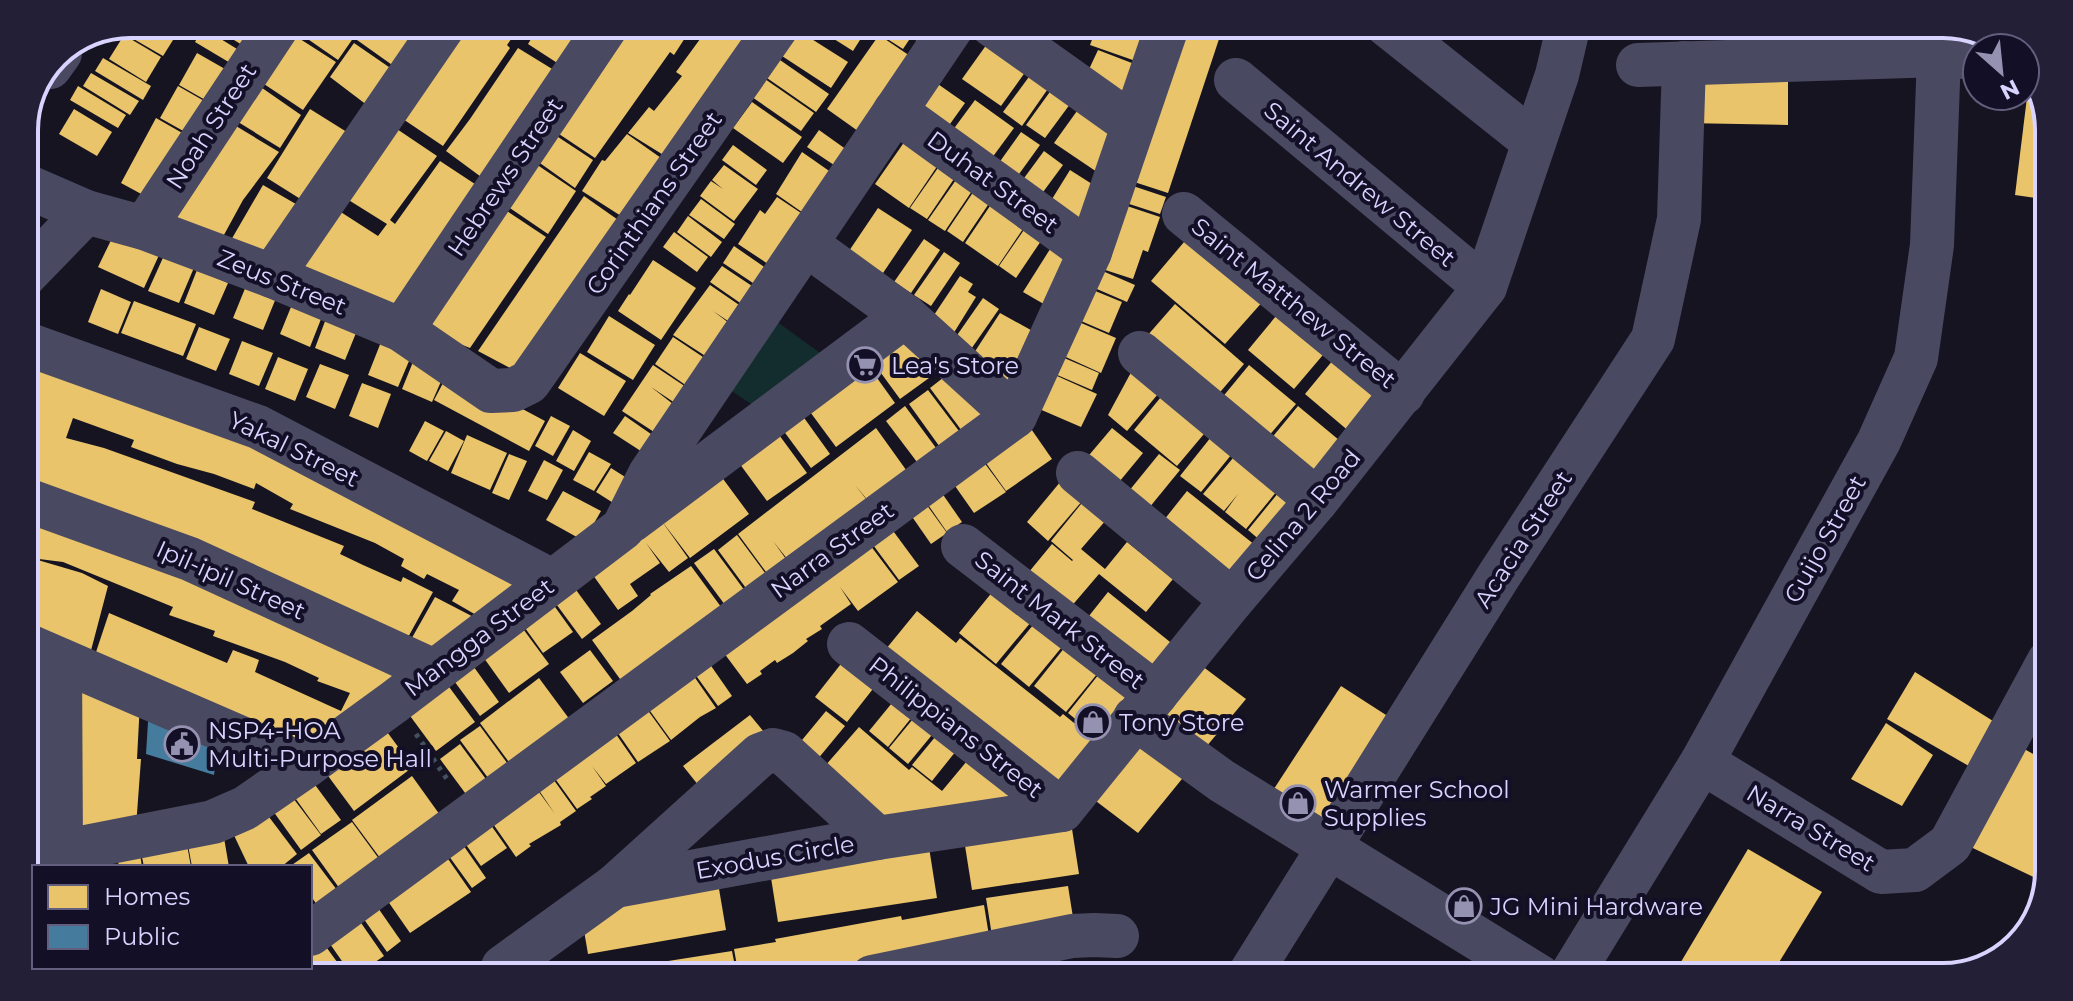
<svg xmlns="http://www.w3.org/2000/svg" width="2073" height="1001" viewBox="0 0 2073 1001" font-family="Montserrat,sans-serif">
  <rect width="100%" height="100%" fill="#161421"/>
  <!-- green -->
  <path fill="#132c2d" d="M765,313l69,50 -68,51 -49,-33z"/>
  <!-- homes -->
  <g fill="#e9c46a">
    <path d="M131,24h34l13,8 -15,24 -38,-22z"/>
    <path d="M208,24h54l-15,24z"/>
    <path d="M290,24h73l-25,36 -49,-34z"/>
    <path d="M369,24h58l-25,48 -45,-32z"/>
    <path d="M458,24h64l-15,21 3,3 -67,98 -49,-33z"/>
    <path d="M540,24h49l-24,44 -37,-24z"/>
    <path d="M617,24h77l-20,31 -4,-3 -75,106 -45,-30z"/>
    <path d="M711,24h38l15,10 -91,127 -45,-28 21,-26 5,4 28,-35 -6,-4z"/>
    <path d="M828,24h42l-17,27 -30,-19z"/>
    <path d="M884,24h46l-2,24 -17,-11 -8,12 -25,-16z"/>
    <path d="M1098,24l57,20 -8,21 -57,-20z"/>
    <path d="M1105,24h57l-7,18z"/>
    <path d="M1174,24h50l-56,169 -46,-15z"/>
    <path d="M203,28l47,29 -8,13 -47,-28z"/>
    <path d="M286,30l50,32 -33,48 -48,-32z"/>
    <path d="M799,31l49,31 -17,26 -49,-32z"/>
    <path d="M124,35l37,22 -15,25 -37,-23z"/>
    <path d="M879,35l34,23 -48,78 -38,-27z"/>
    <path d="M992,37l39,27 -30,42 -39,-27z"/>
    <path d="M354,43l48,33 -26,36 -46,-35z"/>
    <path d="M518,48l44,27 -70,110 -46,-34 24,-32z"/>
    <path d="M1098,50l39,15 -17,45 -37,-28z"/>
    <path d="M197,53l35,20 -18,32 -35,-20z"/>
    <path d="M103,58l48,28 -8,14 -48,-29z"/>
    <path d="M780,60l49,34 -13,18 -49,-34z"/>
    <path d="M1788,68v57l-104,-2 5,-53z"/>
    <path d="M1034,70l18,13 -30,43 -19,-14z"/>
    <path d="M91,73l48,28 -9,14 -47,-29z"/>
    <path d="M765,79l49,34 -13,18 -49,-34z"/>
    <path d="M935,82l30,21 -25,35 -30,-22z"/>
    <path d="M1057,82l19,14 -31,42 -19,-13z"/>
    <path d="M255,83l46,32 -21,33 -50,-31z"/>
    <path d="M78,86l48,29 -8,13 -48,-28z"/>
    <path d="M178,86l35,20 -19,31 -34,-19z"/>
    <path d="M2028,89h9l12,35v76l-34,-5z"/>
    <path d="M975,100l39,28 -31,42 -39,-28z"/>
    <path d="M752,102l50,35 -19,26 -50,-35z"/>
    <path d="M1082,104l33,23 -18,45 -43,-29z"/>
    <path d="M74,109l38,23 -15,24 -38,-22z"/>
    <path d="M310,109l48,30 -48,66 -43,-27z"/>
    <path d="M156,118l35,20 -35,64 -35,-19z"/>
    <path d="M226,120l53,32 -36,48 -24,44 -61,-23z"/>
    <path d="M388,123l49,33 -47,64 5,4 45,-63 44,29 -85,126 -117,-44 51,-65 45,29 9,-12 -48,-30z"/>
    <path d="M819,130l35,25 -11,16 -36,-24z"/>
    <path d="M549,131l44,29 -18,28 -45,-32z"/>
    <path d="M1021,132l19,13 -31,43 -18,-14z"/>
    <path d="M627,134l44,31 -39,58 -50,-32 20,-31 3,1z"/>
    <path d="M905,141l33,24 -29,43 -34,-24z"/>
    <path d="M733,145l34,25 -11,15 -34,-25z"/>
    <path d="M1044,151l19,14 -31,42 -19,-14z"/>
    <path d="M802,152l33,23 -26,42 -33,-23z"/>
    <path d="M527,158l49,33 -28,43 -50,-34z"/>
    <path d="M724,165l34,24 -24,32 -34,-25 11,-15 12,8 -11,-9z"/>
    <path d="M940,165l16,11 -29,43 -17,-11z"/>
    <path d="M1070,170l33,21 -18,50 -41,-29z"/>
    <path d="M958,177l16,11 -29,43 -17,-11z"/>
    <path d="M1121,182l45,15 -6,17 -46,-15z"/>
    <path d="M263,185l45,26 -37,52 -44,-16z"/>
    <path d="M976,188l16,11 -29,43 -16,-11z"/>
    <path d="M584,196l47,33 -104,148 -49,-26z"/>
    <path d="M777,197l36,24 -39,47 -36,-24 22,-34 5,4z"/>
    <path d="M701,199l34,25 -11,15 -35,-24z"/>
    <path d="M994,200l33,23 -29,43 -33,-23z"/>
    <path d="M1115,202l45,15 -12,35 -5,-2 -10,29 -40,-13z"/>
    <path d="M495,203l51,34 -76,111 -55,-22z"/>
    <path d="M878,208l34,22 -29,43 -34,-22z"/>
    <path d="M688,216l34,26 -11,15 -34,-25z"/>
    <path d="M1028,224l17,11 -29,43 -17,-12z"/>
    <path d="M115,232l45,21 -16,35 -46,-21z"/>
    <path d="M674,232l34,25 -11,15 -34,-25z"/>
    <path d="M1190,235l75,64 -40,45 -74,-63z"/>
    <path d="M924,239l16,11 -29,43 -17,-11z"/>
    <path d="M734,246l36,25 -11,16 -36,-24z"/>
    <path d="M1052,246l25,16 -23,48 -31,-18z"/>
    <path d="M166,251l30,12 -17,40 -31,-12z"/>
    <path d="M944,252l16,11 -29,43 -17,-11z"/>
    <path d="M653,260l43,28 -35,52 -43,-29 11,-17 1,1z"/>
    <path d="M722,266l36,24 -12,17 -36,-25z"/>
    <path d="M1091,266l44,19 -8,17 -44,-19z"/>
    <path d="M197,270l31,13 -14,32 -30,-12z"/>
    <path d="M960,276l13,8 -5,8 8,5 -26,42 -20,-18z"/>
    <path d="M710,285l35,24 -11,16 -21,-14 20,15 -23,33 -37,-24z"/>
    <path d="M246,286l30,12 -13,32 -30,-12z"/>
    <path d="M1088,288l34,14 -13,31 -35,-15z"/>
    <path d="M101,289l30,13 -13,32 -30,-12z"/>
    <path d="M983,298l16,11 -30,43 -16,-11z"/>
    <path d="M134,301l62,23 -13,32 -62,-23z"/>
    <path d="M293,302l30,12 -13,33 -30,-13z"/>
    <path d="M1175,304l69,60 -34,40 -70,-60z"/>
    <path d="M1281,310l47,39 -34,40 -46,-39z"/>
    <path d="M1000,313l38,21 -23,56 -43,-34z"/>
    <path d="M327,316l31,12 -13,32 -30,-12z"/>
    <path d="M609,316l46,29 -22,35 -46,-28z"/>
    <path d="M1072,319l44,19 -15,35 -44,-20z"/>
    <path d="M199,327l31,12 -14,32 -30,-12z"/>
    <path d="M909,328l38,37 -47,34 -30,-41z"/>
    <path d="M673,337l33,22 -19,27 -32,-22z"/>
    <path d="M242,341l31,12 -14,33 -30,-12z"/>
    <path d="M381,342l31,12 -14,33 -30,-12z"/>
    <path d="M580,353l46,28 -22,35 -46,-28z"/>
    <path d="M1055,354l44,19 -7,17 -44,-19z"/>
    <path d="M1338,354l47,39 -34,40 -46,-39z"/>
    <path d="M278,357l30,12 -13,32 -30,-12z"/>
    <path d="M415,357l31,13 -14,32 -30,-13z"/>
    <path d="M862,357l33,46 -59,44 -34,-46z"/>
    <path d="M39,358l155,53 345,172 -49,40 -38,-22 7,-11 -32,-16 -3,5 -23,-13 3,-7 -29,-16 -85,-34 3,-5 -37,-21 -2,6 -40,-15 -37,-10 -46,-17 3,-7 -61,-22 -7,20 38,10 151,54 -3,7 92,37 -4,8 23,11 38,17 2,-5 30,15 -32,58 -377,-158v-99l5,1z"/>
    <path d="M320,364l29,11 -14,34 -29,-12z"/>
    <path d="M653,365l36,24 -11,16 -27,-18 22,17 -19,28 -32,-21z"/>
    <path d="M1135,365l28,23 -36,43 -19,-16z"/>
    <path d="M1249,365l47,39 -34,40 -46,-39z"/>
    <path d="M957,367l40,38 -35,26 -32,-43z"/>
    <path d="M450,370l95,51 -16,30 -95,-51z"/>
    <path d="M1046,371l51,23 -16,33 -51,-22z"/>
    <path d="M362,383l29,11 -13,34 -29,-12z"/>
    <path d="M928,390l34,45 -20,15 -33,-46z"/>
    <path d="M1165,392l44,36 -32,38 -43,-36z"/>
    <path d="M905,406l34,46 -19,14 -34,-45z"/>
    <path d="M1298,406l47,39 -34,40 -46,-39z"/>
    <path d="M797,408l33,46 -19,14 -34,-46z"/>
    <path d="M551,416l19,10 -17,30 -18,-10z"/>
    <path d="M625,416l36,25 -11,16 -37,-24z"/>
    <path d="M425,421l19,10 -17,30 -18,-10z"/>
    <path d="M1027,423l25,36 -46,32 -25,-35z"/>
    <path d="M1219,427l21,17 -39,48 -21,-16z"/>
    <path d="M774,428l33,45 -40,28 -33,-45z"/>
    <path d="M876,428l33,46 -39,29 -15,-18 15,19 -78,61 -19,-24 18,25 -19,14 -34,-46z"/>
    <path d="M1112,428l31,25 -33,40 -31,-26z"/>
    <path d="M573,430l18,11 -17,30 -18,-10z"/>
    <path d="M446,431l18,10 -16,30 -19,-10z"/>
    <path d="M467,435l40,18 -17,37 -39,-17z"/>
    <path d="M1243,446l43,34 -40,49 -21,-17 13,-18 -14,17 -21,-17z"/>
    <path d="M589,452l22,12 -17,27 -21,-11z"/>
    <path d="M509,454l18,7 -18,39 -17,-7z"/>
    <path d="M1159,454l21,16 -40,49 -20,-17z"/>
    <path d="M980,457l26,35 -32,21 -26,-37z"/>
    <path d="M544,460l19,10 -16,30 -19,-9z"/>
    <path d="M611,468l30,19 -15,24 -30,-19z"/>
    <path d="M715,468l34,46 -59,44 -29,-38 27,38 -19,14 -23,-29 14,20 -30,21 8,12 -20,14 -33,-46z"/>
    <path d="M1066,475l23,18 -41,48 -21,-19z"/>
    <path d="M1287,482l21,16 -40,49 -20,-17z"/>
    <path d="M937,486l25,36 -15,10 -25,-36z"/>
    <path d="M563,491l38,20 -17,30 -38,-21z"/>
    <path d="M1187,491l73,58 -27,34 -73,-58z"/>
    <path d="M1090,493l23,19 -32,37 24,20 22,-27 46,37 -27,33 -47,-38 -35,41 -45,-31 33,-40 20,17 1,-1 -22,-19z"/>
    <path d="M921,497l26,36 -16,11 -25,-36z"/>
    <path d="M24,507l403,165 -121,90 -215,-95 18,-54 118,50 6,-13 26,10 -4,12 86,39 9,-18 -33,-12 2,-3 -34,-16 -72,-26 2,-5 -46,-16 4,-8 -110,-45 -32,-4 51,15 26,13 -19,72 -65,-26z"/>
    <path d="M885,520l34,46 -20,14 -34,-46z"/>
    <path d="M737,535l34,46 -20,14 -33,-45z"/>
    <path d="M864,537l34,45 -40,29 -18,-24 11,17 -31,22 2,3 -16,10 2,2 -15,12 -16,10 -2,-3 -15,11 2,3 -15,10 -26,-35z"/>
    <path d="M714,549l34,46 -20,14 -34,-46z"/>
    <path d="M691,566l33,45 -99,75 -33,-46 40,-29 19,-16 -1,-1z"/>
    <path d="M568,579l33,45 -19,15 -34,-46z"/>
    <path d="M998,585l38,31 -40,48 -37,-31z"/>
    <path d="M1108,592l72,58 -27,34 -72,-58z"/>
    <path d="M435,597l54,28 -56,42 -29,-15z"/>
    <path d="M550,600l23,32 -30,21 -23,-32z"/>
    <path d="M917,611l39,32 4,-5 100,79 3,-3 37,30 -43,54 -180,-138z"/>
    <path d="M515,618l34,46 -40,29 -33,-46z"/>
    <path d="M1038,619l28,23 -37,45 -28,-23z"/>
    <path d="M1069,642l33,26 -36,44 -32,-26z"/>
    <path d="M590,650l23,31 -30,22 -23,-31z"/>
    <path d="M24,651l30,13v175l-30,9z"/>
    <path d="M466,656l33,46 -19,14 -34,-46z"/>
    <path d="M707,660l25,36 -14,10 -26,-36z"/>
    <path d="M844,660l32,25 -29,37 -32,-25z"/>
    <path d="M1194,660l52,39 -45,54 -53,-39z"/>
    <path d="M1103,669l33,26 -36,44 -32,-26z"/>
    <path d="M69,672l71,30 -3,57h4l-5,68 -68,15z"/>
    <path d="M691,672l25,36 -16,9 -29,23 -26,-36z"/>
    <path d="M1915,672l86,54 -27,43 -87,-50z"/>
    <path d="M441,676l34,46 -39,29 -34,-46z"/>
    <path d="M539,678l34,46 -59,45 -34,-46z"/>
    <path d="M1341,686l59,38 -72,112 -60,-38z"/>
    <path d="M901,692l19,15 -32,40 -19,-16z"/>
    <path d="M644,705l26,36 -32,21 -25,-36z"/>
    <path d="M922,708l19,16 -33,40 -19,-16z"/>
    <path d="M826,711l19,15 -33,40 -19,-15z"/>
    <path d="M750,715l23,28 -66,53 -24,-30z"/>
    <path d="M379,721l34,46 -59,44 -34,-46z"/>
    <path d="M1886,723l47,32 -31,51 -51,-27z"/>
    <path d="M945,725l19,16 -32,40 -20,-16z"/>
    <path d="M480,726l33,45 -19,15 -34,-46z"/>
    <path d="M611,727l25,36 -30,21 -14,-18 14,20 -16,11 2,2 -15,10 -26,-36z"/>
    <path d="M859,727l50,43 3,-3 30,24 30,-36 56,45 -148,32 -62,-58z"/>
    <path d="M1132,734l54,40 -48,59 -54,-41z"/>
    <path d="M2012,742l37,21v108l-3,12 -90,-43z"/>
    <path d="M460,744l34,46 -20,15 -34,-46z"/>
    <path d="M307,774l34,46 -20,14 -33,-46z"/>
    <path d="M412,776l33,46 -59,44 -34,-46z"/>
    <path d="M551,776l25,35 -16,11 1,3 -32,19 2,2 -15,11 -25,-36 45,-33 19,26 -19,-28z"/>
    <path d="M287,790l34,45 -20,15 -33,-46z"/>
    <path d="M263,809l34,45 -16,13h-32l-18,-38z"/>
    <path d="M1070,816l9,58 -107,16 -9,-57z"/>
    <path d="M488,821l19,27 -26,18 -19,-27z"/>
    <path d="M352,822l33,45 -40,29 -33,-46z"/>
    <path d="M223,832l6,35h-37l-5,-28z"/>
    <path d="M186,839l5,28h-47l-4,-20z"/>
    <path d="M928,841l9,57 -159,24 -9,-57z"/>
    <path d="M461,842l25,36 -14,10 -26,-36z"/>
    <path d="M139,847l3,20h-23l-3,-16z"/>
    <path d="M1748,849l74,43 -52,85h-98z"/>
    <path d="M309,853l34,45 -20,15 -13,-18v-28h-21z"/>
    <path d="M446,856l25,36 -61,41 -25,-36z"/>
    <path d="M34,872v33l-10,-27z"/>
    <path d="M717,877l9,53 -138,24 -6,-35z"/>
    <path d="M1068,886l7,44 -82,12 -7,-44z"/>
    <path d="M376,905l25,36 -14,11 -26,-37z"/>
    <path d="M984,905l7,43 -140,29h-112l-5,-28 42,-7 -1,-3 126,-23 1,4z"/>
    <path d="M359,920l25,36 -31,21 -25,-36z"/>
    <path d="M324,944l24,33h-55l-6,-7 4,-3h19v-13z"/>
    <path d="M732,951l5,26h-86l-2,-13z"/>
    <path d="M1059,955l4,22h-53l-2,-12z"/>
    <path d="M93,967h46v3l-21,4z"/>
    <path d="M648,968l2,9h-42v-2z"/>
  </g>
  <!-- public -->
  <path fill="#457b9d" d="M149,706l70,27 -5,42 -68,-21z"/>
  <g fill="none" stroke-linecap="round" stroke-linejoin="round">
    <!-- path -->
    <g stroke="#44505f" stroke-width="5" stroke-dasharray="4 6" stroke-linecap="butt">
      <path d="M416,734l33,48"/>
      <path d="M1139,965l9,12"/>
    </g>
    <!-- minor -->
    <g stroke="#4a4962" stroke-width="44">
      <path d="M991,24l142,101"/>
      <path d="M1386,24l148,118"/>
      <path d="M1638,65l301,-10 38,3"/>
      <path d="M50,67l10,-14"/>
      <path d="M1236,80l249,207"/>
      <path d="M895,111l195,141"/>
      <path d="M24,185l62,27 58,16 128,48 130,54 89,61 22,-1 16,-8 250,-358"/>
      <path d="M1184,214l219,179"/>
      <path d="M144,228l135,-204"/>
      <path d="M806,244l99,72 110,100"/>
      <path d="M24,276l62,-64"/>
      <path d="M272,276l173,-252"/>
      <path d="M402,330l206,-306"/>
      <path d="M24,343l234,84 294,154"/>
      <path d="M1140,353l177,147"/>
      <path d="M1078,473l154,127"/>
      <path d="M24,499l166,60 244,112"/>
      <path d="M631,521l274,-205"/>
      <path d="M963,546l193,148"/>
      <path d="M24,644l282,122"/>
      <path d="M849,644l213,166"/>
      <path d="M60,660l1,191"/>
      <path d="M1135,718l87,63 318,196"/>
      <path d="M1702,762l179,110 34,-2 35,-26 99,-183"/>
      <path d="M24,859l189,-37 32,-14 61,-42 88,-64 229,-174 27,-54 304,-450"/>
      <path d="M615,886l262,-48 185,-28 170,-210 85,-100 168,-213 72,-212 12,-51"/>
      <path d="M310,934l705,-518 75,-164 78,-228"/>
      <path d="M503,967l112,-81 145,-131 13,-5 11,3 93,85"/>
      <path d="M164,977l46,-10"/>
      <path d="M872,977l200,-41 22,-1 23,1"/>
      <path d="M1248,977l250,-400 155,-238 26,-120 5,-156"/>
      <path d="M1570,977l132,-215 177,-321 37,-83 16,-113 7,-190"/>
    </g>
  </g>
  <!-- icons -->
  <defs>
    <symbol id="supermarket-ring" viewBox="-11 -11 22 22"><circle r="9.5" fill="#130f26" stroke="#9591b1" stroke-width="1.5"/><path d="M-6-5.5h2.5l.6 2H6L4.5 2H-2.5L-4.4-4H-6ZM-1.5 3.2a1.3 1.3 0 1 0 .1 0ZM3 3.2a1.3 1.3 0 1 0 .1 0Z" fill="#9591b1"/></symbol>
    <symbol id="shop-ring" viewBox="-11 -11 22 22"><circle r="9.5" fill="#130f26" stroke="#9591b1" stroke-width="1.5"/><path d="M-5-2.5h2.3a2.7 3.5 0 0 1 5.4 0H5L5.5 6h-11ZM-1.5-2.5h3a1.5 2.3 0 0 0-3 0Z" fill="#9591b1"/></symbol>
    <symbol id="civic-ring" viewBox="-11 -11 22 22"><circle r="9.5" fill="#130f26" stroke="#9591b1" stroke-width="1.5"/><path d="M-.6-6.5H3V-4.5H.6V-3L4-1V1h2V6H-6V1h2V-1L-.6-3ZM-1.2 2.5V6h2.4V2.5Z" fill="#9591b1"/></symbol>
  </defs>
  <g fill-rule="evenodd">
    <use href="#supermarket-ring" x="845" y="345" width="40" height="40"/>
    <use href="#shop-ring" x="1073" y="702" width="40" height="40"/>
    <use href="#civic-ring" x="162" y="724" width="40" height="40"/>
    <use href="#shop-ring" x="1278" y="783" width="40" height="40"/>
    <use href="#shop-ring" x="1444" y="886" width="40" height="40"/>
  </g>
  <g text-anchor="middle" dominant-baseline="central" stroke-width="8" stroke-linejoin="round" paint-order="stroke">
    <!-- street labels -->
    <g font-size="24" fill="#d9d4ff" stroke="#130f26">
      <text transform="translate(211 126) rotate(-57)">Noah Street</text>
      <text transform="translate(505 177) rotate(-56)">Hebrews Street</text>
      <text transform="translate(993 182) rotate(36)">Duhat Street</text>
      <text transform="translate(1360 184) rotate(40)">Saint Andrew Street</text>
      <text transform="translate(654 203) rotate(-55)">Corinthians Street</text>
      <text transform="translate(282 282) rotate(22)">Zeus Street</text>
      <text transform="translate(1294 303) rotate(39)">Saint Matthew Street</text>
      <text transform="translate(294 449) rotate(26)">Yakal Street</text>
      <text transform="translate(1303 515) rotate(-50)">Celina 2 Road</text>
      <text transform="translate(1523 539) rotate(-57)">Acacia Street</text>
      <text transform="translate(1825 539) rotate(-61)">Guijo Street</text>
      <text transform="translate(832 550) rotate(-36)">Narra Street</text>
      <text transform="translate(231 580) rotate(24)">Ipil-ipil Street</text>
      <text transform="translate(1060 620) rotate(38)">Saint Mark Street</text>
      <text transform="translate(479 637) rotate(-37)">Mangga Street</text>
      <text transform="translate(956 727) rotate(38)">Philippians Street</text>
      <text transform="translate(1811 828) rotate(31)">Narra Street</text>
      <text transform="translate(775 857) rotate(-10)">Exodus Circle</text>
    </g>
    <!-- poi labels -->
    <g font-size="24" fill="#d9d4ff" stroke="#130f26" text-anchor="start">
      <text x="891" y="365">Lea's Store</text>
      <text x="1119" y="722">Tony Store</text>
      <text x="208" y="730">NSP4-HOA<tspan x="208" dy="28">Multi-Purpose Hall</tspan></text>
      <text x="1324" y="789">Warmer School<tspan x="1324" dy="28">Supplies</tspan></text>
      <text x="1490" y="906">JG Mini Hardware</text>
    </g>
  </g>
  <!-- crop -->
  <path d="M0 0H2073V1001H0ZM130 38H1943A92 92 0 0 1 2035 130V871A92 92 0 0 1 1943 963H130A92 92 0 0 1 38 871V130A92 92 0 0 1 130 38Z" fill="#231f37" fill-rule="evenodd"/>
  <path fill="none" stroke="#d9d4ff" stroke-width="4" d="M130 38H1943A92 92 0 0 1 2035 130V871A92 92 0 0 1 1943 963H130A92 92 0 0 1 38 871V130A92 92 0 0 1 130 38Z"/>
  <!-- legend -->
  <rect x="32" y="865" width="280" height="104" fill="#130f26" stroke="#625e7d" stroke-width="2"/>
  <rect x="48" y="885" width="40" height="24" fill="#e9c46a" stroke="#625e7d" stroke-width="2"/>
  <text x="104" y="905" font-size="24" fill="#d9d4ff">Homes</text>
  <rect x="48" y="925" width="40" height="24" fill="#457b9d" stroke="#625e7d" stroke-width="2"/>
  <text x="104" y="945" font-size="24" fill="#d9d4ff">Public</text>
  <!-- north arrow -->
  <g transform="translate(2001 72) rotate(153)"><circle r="38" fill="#130f26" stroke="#625e7d" stroke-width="2"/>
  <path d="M0-6L14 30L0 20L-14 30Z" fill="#9591b1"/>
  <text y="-12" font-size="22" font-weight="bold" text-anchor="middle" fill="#d9d4ff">N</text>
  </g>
</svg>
